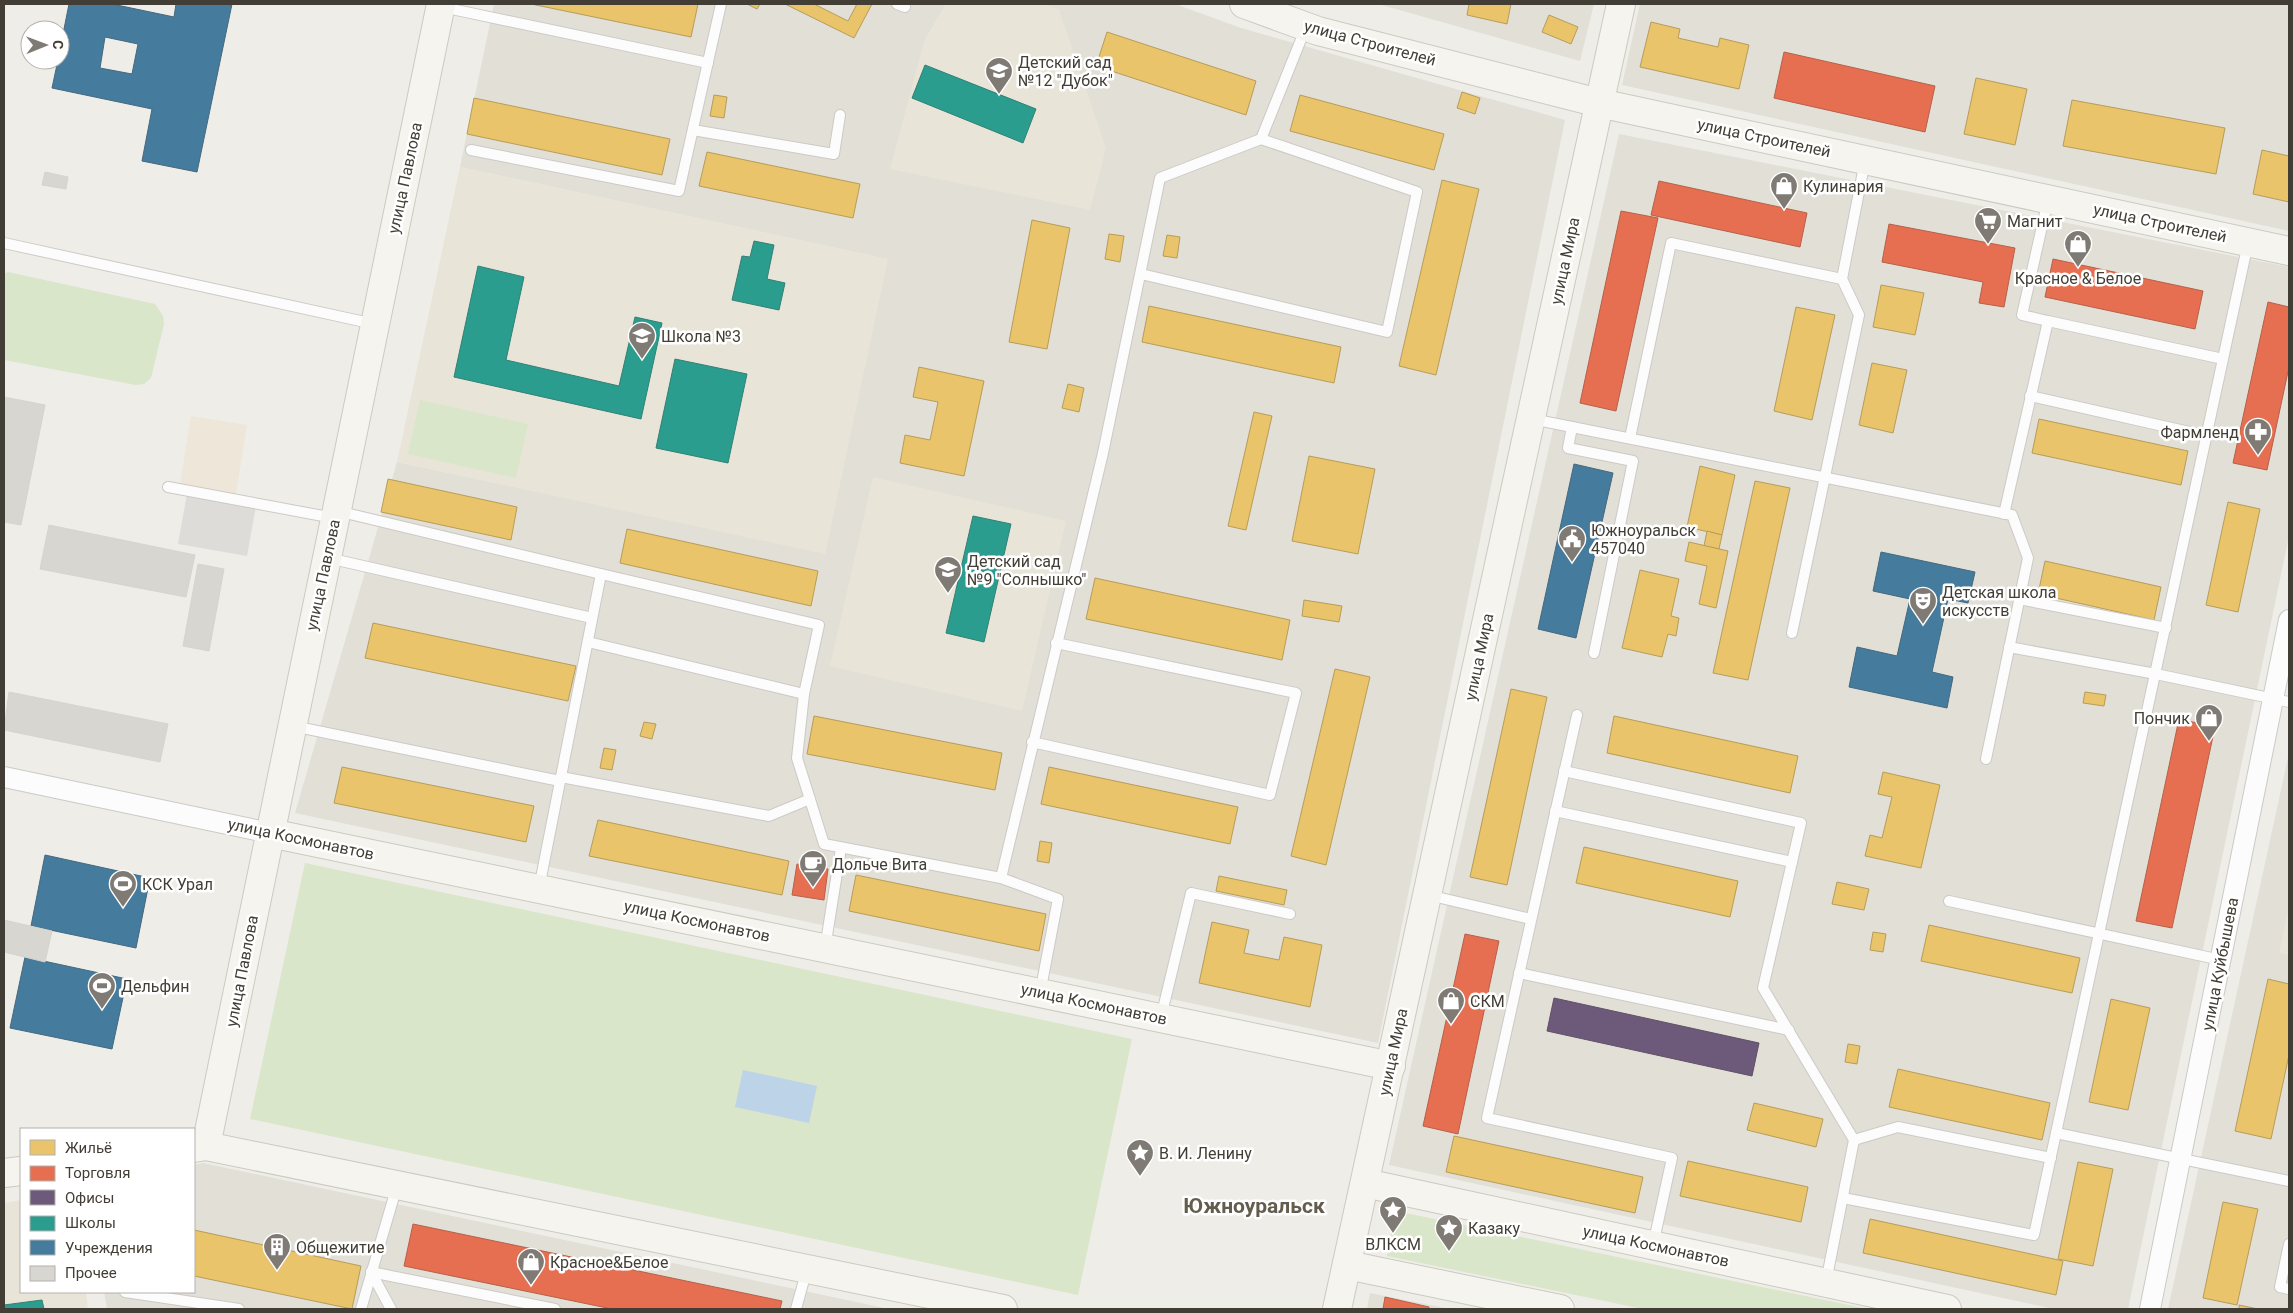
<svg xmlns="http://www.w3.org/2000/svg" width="2293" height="1313" viewBox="0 0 2293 1313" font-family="Roboto,sans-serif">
  <rect width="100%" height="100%" fill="#eeede8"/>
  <!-- residential -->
  <g fill="#e1dfd6">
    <path d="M494,4h452l-22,38 135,-32 -15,-6h131l66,24 324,92 -187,923 -1083,-230 102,-351 428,91 62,-294 -427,-92z"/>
    <path d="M1378,4h216l-14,57z"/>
    <path d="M1640,4h649v227l-667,-146z"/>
    <path d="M1619,134l670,133v269l-161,773h-74l-665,-144z"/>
    <path d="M2289,753v556h-121z"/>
    <path d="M203,1163l686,146h-782l-3,-17h90v-127z"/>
    <path d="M1370,1293l80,16h-83z"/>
  </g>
  <!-- commercial -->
  <path fill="#ede6d9" d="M191,416l56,9 -11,69 -56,-9z"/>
  <!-- education -->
  <g fill="#e8e5d8">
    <path d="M946,4h98l15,6 47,138 -16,62 -200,-41 34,-127z"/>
    <path d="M460,167l428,92 -63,295 -428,-92z"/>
    <path d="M873,477l193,44 -44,190 -192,-45z"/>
    <path d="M2289,906v49l-10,-2z"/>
    <path d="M21,1200v92h65l2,17h-84v-106z"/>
  </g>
  <!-- green -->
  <g fill="#d9e6ca">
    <path d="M8,272l147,32 8,12 1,8 -13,54 -7,6 -8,1 -132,-25v-86z"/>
    <path d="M420,400l108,24 -12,54 -108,-24z"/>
    <path d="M305,863l827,176 -54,256 -828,-176z"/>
    <path d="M1396,1211l472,98h-225l-256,-53z"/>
  </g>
  <!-- parking -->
  <path fill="#dddcd8" d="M187,494l69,12 -9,50 -69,-12z"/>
  <!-- water -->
  <path fill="#bcd3e8" d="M743,1070l74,16 -8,37 -74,-16z"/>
  <!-- homes -->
  <g fill="#e9c46a" stroke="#b79c5a">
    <path d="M531,4h167l-7,33z"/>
    <path d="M747,4h13l-3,5z"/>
    <path d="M785,4h29l34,17 9,-17h15l-18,34z"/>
    <path d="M1469,4h42l-4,20 -40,-9z"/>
    <path d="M1549,15l29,12 -7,17 -29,-12z"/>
    <path d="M1651,22l29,7 -2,9 40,9 2,-9 29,7 -10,44 -99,-22z"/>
    <path d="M1107,32l149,49 -10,34 -150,-49z"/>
    <path d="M1976,78l51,11 -12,56 -51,-11z"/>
    <path d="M1462,92l18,6 -5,16 -18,-6z"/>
    <path d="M714,95l13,2 -3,21 -14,-2z"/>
    <path d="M1300,95l144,39 -10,36 -144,-39z"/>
    <path d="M474,98l196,41 -8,36 -195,-41z"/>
    <path d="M2072,100l153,28 -9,46 -153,-28z"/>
    <path d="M2262,150l27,6v46l-36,-8z"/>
    <path d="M707,152l153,32 -7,34 -154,-32z"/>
    <path d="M1442,180l37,9 -43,186 -37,-9z"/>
    <path d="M1032,220l38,8 -23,121 -38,-7z"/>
    <path d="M1109,234l15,2 -4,26 -15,-3z"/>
    <path d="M1167,235l13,2 -3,21 -14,-2z"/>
    <path d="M1881,285l43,8 -9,42 -42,-8z"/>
    <path d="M1149,306l192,41 -7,36 -192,-41z"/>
    <path d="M1796,307l39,8 -23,105 -38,-9z"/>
    <path d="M1872,363l35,7 -14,63 -34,-8z"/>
    <path d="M919,367l65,14 -20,95 -64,-13 5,-28 25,5 8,-38 -25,-5z"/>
    <path d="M1068,384l16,4 -5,24 -17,-4z"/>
    <path d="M1254,412l18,4 -26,114 -18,-4z"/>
    <path d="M2039,419l149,32 -7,34 -149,-32z"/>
    <path d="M1309,456l66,13 -17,85 -66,-13z"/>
    <path d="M1700,466l35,9 -13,60 -35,-8z"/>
    <path d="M388,479l129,28 -6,33 -130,-28z"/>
    <path d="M1755,481l35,7 -42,192 -35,-7z"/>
    <path d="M2228,502l32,7 -22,103 -32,-7z"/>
    <path d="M627,529l191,42 -7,35 -191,-43z"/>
    <path d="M1707,531l15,4 -3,14 -15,-3z"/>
    <path d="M1689,542l39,9 -12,57 -17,-4 8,-38 -22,-5z"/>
    <path d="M2045,561l116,26 -7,33 -116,-26z"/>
    <path d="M1640,570l39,9 -8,37 8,2 -3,18 -8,-2 -6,23 -40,-9z"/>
    <path d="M1095,578l195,42 -8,40 -196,-41z"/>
    <path d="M1304,600l38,6 -3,16 -37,-6z"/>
    <path d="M373,623l203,43 -8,35 -203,-43z"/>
    <path d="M1335,669l35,8 -44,188 -35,-9z"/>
    <path d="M1511,689l36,8 -40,188 -37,-8z"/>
    <path d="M2085,692l21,3 -2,11 -21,-3z"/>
    <path d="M814,716l188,37 -7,37 -188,-36z"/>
    <path d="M1614,716l184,40 -8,37 -183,-40z"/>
    <path d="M644,722l12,2 -4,15 -12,-3z"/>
    <path d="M604,748l12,2 -4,20 -12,-2z"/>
    <path d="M342,767l192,39 -8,36 -192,-39z"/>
    <path d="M1049,767l189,40 -8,37 -189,-40z"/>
    <path d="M1883,772l57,13 -19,83 -56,-12 5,-21 12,3 10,-41 -14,-3z"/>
    <path d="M598,820l191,41 -7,34 -193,-39z"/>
    <path d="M1040,841l12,2 -3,20 -12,-2z"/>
    <path d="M1584,847l154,34 -8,36 -154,-34z"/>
    <path d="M856,875l190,39 -7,37 -190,-40z"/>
    <path d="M1219,876l68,14 -3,15 -68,-14z"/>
    <path d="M1837,882l32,7 -5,21 -32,-6z"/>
    <path d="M1212,922l37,8 -5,23 35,7 5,-23 38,8 -12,62 -111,-24z"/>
    <path d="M1929,925l151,33 -8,35 -151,-32z"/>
    <path d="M1873,932l13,2 -3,18 -13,-2z"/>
    <path d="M2268,979l21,5v71l-18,84 -36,-8z"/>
    <path d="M2111,999l39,9 -22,102 -39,-8z"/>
    <path d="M1848,1044l12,2 -3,18 -12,-2z"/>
    <path d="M1898,1069l152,34 -8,37 -153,-33z"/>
    <path d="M1754,1103l69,16 -7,28 -69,-17z"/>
    <path d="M1454,1136l189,41 -8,36 -189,-41z"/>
    <path d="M1688,1161l120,26 -7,35 -121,-26z"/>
    <path d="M2078,1162l35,7 -20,97 -35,-7z"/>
    <path d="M2223,1202l35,7 -21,96 -34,-7z"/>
    <path d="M1870,1219l193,42 -7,34 -193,-42z"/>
    <path d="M194,1230l167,36 -9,43 -158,-33z"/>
    <path d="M2239,1305l19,4h-19z"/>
  </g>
  <!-- shops -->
  <g fill="#e76f51" stroke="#b66049">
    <path d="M1784,52l151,34 -10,46 -151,-34z"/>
    <path d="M1659,181l148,32 -7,34 -149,-32z"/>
    <path d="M1621,211l37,7 -42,193 -36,-8z"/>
    <path d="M1889,224l126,24 -11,59 -25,-4 4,-21 -101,-20z"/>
    <path d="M2053,259l150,32 -8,38 -150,-32z"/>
    <path d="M2268,302l21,5v60l-22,103 -34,-7z"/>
    <path d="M2179,719l36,8 -43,201 -36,-7z"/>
    <path d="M797,864l31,5 -4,31 -32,-5z"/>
    <path d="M1465,934l34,7 -41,193 -35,-8z"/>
    <path d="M413,1224l369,77 -2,8h-168l-208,-43z"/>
    <path d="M1385,1297l44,10v2h-46z"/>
  </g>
  <!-- offices -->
  <path fill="#6d597a" stroke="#605165" d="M1554,998l205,45 -7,33 -205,-45z"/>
  <!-- schools -->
  <g fill="#2a9d8f" stroke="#328074">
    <path d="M925,65l111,44 -13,34 -111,-45z"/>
    <path d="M754,241l20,4 -7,34 18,4 -6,27 -47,-10 10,-44 8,1z"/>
    <path d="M478,266l46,11 -18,83 113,26 16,-69 27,6 -21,96 -187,-42z"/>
    <path d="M675,359l72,15 -19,89 -72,-15z"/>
    <path d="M973,516l38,8 -27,118 -38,-9z"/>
    <path d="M42,1300l2,9h-40v-4z"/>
  </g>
  <!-- public -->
  <g fill="#457b9d" stroke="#44697e" fill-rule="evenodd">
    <path d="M69,4h43l62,13 2,-13h56l-35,168 -55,-11 10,-52 -100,-21 6,-28h2v-11zM105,37l33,7 -6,30 -32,-6z"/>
    <path d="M1574,464l39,9 -37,165 -38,-9z"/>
    <path d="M1881,552l94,20 -7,31 -20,-4 -16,73 21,5 -6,31 -98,-21 8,-40 40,9 13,-57 -37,-8z"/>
    <path d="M45,855l105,23 -14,70 -105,-22z"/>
    <path d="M25,957l102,22 -15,70 -102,-21z"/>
  </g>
  <!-- building -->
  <g fill="#d7d6d1" stroke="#d6d4ce">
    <path d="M45,172l23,5 -2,12 -24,-4z"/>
    <path d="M4,397l41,8 -24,120 -17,-3z"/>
    <path d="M49,525l146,30 -9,42 -146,-28z"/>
    <path d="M198,564l26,5 -15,82 -26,-5z"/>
    <path d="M9,692l159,32 -8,38 -156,-32z"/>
    <path d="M4,920l48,11 -7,31 -41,-10z"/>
  </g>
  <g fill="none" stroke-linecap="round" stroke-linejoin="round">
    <defs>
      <g id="lane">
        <path d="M897,4l8,3"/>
        <path d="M442,7l266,56"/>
        <path d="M693,130l141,24 6,-39"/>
        <path d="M471,150l208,41 42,-187"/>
        <path d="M4,243l370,81"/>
        <path d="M1141,274l246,58 30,-140 -156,-53"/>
        <path d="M2048,321l175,38"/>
        <path d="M2030,396l177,40"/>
        <path d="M1532,419l480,96 16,43 -42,201"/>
        <path d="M1572,427l-4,21 65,13 -39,192"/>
        <path d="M1630,438l41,-195 171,36"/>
        <path d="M168,487l166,31"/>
        <path d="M337,511l264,63"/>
        <path d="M2004,514l44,-193 -26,-6 26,-115"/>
        <path d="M328,558l264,60"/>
        <path d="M2019,599l147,29"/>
        <path d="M1792,633l67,-318 -17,-36 23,-118"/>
        <path d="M588,642l216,52"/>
        <path d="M2009,647l147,27 133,28"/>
        <path d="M1577,715l-90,403 185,40 -19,87"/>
        <path d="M293,726l267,55"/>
        <path d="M1032,742l238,53 26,-102 -240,-50"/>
        <path d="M1564,771l237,52 -38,165 91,152 -28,142"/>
        <path d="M561,777l208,39 41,-17"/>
        <path d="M1555,811l237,51"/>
        <path d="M539,888l62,-314 218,51 -15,69 -7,64 27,86 177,34"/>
        <path d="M1428,895l103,24"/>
        <path d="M1949,901l272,59"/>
        <path d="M825,948l16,-100"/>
        <path d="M1519,973l270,57"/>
        <path d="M1040,993l18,-94 -57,-21 102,-425 57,-275 101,-39 45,-112"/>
        <path d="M1161,1017l30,-124 99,21"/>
        <path d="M2056,1133l233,48"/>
        <path d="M1854,1140l44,-13 153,31"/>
        <path d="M1843,1198l191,37 214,-992"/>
        <path d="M2289,1244l-9,43 9,2"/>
        <path d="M371,1272l184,37"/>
        <path d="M371,1272l20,37"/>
        <path d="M125,1292l114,17"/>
        <path d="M361,1309l36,-123"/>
        <path d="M796,1309l11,-40"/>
      </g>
      <g id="street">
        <path d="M4,777l266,56"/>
        <path d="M2150,1309l139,-689"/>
      </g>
      <g id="secondary">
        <path d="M1244,4l74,27 281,72 690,148"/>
        <path d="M270,833l1121,233"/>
        <path d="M206,1146l235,-1142"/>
        <path d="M194,1148l12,-2 797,163"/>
        <path d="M4,1173l17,-2"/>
        <path d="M1365,1183l582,126"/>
        <path d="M1347,1265l213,44"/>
        <path d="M1337,1309l284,-1305"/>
      </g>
    </defs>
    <!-- lane casing -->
    <use href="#lane" stroke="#cccac6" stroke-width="12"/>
    <!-- street casing -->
    <use href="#street" stroke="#cccac6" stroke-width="22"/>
    <!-- secondary casing -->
    <use href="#secondary" stroke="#cccac0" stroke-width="30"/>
    <!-- lane -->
    <use href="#lane" stroke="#fcfcfc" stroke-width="10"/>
    <!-- street -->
    <use href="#street" stroke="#fcfcfc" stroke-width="20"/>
    <!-- secondary -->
    <use href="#secondary" stroke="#f5f4ef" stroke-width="28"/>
  </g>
  <!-- icons -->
  <defs>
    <symbol id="school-pin" viewBox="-11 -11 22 30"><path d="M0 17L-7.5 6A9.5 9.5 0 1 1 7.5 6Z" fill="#7f7b74" stroke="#fff"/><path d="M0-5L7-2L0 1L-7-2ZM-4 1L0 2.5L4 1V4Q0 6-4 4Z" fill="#fff"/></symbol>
    <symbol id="shop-pin" viewBox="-11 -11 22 30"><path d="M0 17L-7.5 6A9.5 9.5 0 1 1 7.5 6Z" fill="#7f7b74" stroke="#fff"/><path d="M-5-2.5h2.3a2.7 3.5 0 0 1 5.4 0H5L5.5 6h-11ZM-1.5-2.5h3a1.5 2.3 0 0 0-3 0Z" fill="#fff"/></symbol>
    <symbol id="supermarket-pin" viewBox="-11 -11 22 30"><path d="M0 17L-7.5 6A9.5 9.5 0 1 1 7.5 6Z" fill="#7f7b74" stroke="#fff"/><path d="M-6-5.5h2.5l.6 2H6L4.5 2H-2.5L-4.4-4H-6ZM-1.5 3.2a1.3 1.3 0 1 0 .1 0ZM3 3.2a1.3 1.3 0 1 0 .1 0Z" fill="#fff"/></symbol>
    <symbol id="pharmacy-pin" viewBox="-11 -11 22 30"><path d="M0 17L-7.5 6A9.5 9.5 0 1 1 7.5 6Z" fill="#7f7b74" stroke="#fff"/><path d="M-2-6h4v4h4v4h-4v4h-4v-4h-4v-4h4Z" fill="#fff"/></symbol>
    <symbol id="civic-pin" viewBox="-11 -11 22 30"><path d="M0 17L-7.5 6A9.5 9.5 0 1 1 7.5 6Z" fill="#7f7b74" stroke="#fff"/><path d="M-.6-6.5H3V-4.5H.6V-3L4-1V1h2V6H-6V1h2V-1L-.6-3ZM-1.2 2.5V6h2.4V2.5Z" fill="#fff"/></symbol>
    <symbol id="theatre-pin" viewBox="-11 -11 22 30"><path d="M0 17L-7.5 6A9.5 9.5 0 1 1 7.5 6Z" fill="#7f7b74" stroke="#fff"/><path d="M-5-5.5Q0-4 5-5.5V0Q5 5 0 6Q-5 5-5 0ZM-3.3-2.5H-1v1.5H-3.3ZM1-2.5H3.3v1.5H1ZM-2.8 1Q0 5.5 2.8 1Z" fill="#fff"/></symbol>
    <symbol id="cafe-pin" viewBox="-11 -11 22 30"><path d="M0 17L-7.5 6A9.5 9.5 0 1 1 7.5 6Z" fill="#7f7b74" stroke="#fff"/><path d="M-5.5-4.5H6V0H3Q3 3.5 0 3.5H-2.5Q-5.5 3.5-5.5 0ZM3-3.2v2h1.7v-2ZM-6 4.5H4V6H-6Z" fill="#fff"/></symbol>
    <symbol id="stadium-pin" viewBox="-11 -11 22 30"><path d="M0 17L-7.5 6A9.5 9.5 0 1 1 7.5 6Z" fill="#7f7b74" stroke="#fff"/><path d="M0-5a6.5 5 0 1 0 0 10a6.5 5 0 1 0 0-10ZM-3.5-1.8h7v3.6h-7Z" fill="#fff"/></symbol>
    <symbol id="sight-pin" viewBox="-11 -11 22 30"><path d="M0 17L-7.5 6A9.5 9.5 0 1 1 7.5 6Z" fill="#7f7b74" stroke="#fff"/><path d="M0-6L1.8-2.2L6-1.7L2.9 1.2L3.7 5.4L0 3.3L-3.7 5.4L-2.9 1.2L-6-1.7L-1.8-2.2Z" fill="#fff"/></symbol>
    <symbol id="building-pin" viewBox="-11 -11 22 30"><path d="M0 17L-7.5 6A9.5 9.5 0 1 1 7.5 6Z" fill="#7f7b74" stroke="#fff"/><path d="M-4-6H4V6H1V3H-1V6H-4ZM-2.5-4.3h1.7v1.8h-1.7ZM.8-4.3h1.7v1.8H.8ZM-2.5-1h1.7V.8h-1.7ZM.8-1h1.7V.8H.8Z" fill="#fff"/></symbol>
  </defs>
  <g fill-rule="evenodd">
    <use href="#school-pin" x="983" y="55" width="32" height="43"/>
    <use href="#shop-pin" x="1768" y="170" width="32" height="43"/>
    <use href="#supermarket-pin" x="1972" y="205" width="32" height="43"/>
    <use href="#shop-pin" x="2062" y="228" width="32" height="43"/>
    <use href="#school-pin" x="626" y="320" width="32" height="43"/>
    <use href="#pharmacy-pin" x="2242" y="416" width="32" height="43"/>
    <use href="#civic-pin" x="1556" y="523" width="32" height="43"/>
    <use href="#school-pin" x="932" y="554" width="32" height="43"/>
    <use href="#theatre-pin" x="1907" y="585" width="32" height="43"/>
    <use href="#shop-pin" x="2193" y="702" width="32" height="43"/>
    <use href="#cafe-pin" x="797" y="848" width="32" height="43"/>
    <use href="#stadium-pin" x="107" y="868" width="32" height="43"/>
    <use href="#stadium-pin" x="86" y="970" width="32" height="43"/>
    <use href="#shop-pin" x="1435" y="985" width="32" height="43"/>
    <use href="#sight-pin" x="1124" y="1137" width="32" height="43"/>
    <use href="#sight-pin" x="1377" y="1194" width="32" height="43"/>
    <use href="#sight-pin" x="1433" y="1212" width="32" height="43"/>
    <use href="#building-pin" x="261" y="1231" width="32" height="43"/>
    <use href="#shop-pin" x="515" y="1246" width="32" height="43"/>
  </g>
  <g text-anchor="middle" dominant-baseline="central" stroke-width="5" stroke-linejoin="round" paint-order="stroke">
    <!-- street labels -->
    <g font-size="16" fill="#433e35" stroke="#fff">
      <text transform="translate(1370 43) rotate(15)">улица Строителей</text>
      <text transform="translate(1764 138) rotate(12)">улица Строителей</text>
      <text transform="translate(405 178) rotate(-78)">улица Павлова</text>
      <text transform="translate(2160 223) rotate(12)">улица Строителей</text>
      <text transform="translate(1565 261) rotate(-78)">улица Мира</text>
      <text transform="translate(323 575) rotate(-78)">улица Павлова</text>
      <text transform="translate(1479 657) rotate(-78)">улица Мира</text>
      <text transform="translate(301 839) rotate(12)">улица Космонавтов</text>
      <text transform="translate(697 921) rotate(12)">улица Космонавтов</text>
      <text transform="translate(2220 964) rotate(-79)">улица Куйбышева</text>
      <text transform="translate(242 971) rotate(-79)">улица Павлова</text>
      <text transform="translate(1094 1004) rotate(12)">улица Космонавтов</text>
      <text transform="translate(1393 1052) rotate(-78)">улица Мира</text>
      <text transform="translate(1656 1246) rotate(12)">улица Космонавтов</text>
    </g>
    <!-- poi labels -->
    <g font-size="16" fill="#433e35" stroke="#fff" text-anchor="start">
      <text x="1018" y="62">Детский сад<tspan x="1018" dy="18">№12 "Дубок"</tspan></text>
      <text x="1803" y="186">Кулинария</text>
      <text x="2007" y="221">Магнит</text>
      <text x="2078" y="278" text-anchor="middle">Красное &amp; Белое</text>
      <text x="661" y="336">Школа №3</text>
      <text x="2239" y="432" text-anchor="end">Фармленд</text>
      <text x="1591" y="530">Южноуральск<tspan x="1591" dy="18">457040</tspan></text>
      <text x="967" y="561">Детский сад<tspan x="967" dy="18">№9 "Солнышко"</tspan></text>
      <text x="1942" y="592">Детская школа<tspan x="1942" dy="18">искусств</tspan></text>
      <text x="2190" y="718" text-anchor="end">Пончик</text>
      <text x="832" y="864">Дольче Вита</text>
      <text x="142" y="884">КСК Урал</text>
      <text x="121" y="986">Дельфин</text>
      <text x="1470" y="1001">СКМ</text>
      <text x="1159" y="1153">В. И. Ленину</text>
      <text x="1468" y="1228">Казаку</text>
      <text x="1393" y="1244" text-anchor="middle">ВЛКСМ</text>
      <text x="296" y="1247">Общежитие</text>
      <text x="550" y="1262">Красное&amp;Белое</text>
    </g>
    <!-- district labels -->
    <g font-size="21" font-weight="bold" fill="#645d4e" stroke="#fff">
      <text x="1254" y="1206">Южноуральск</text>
    </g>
  </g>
  <!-- border -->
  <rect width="2293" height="1313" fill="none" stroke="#433e35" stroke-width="10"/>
  <!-- legend -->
  <rect x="20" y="1128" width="175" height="165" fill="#ffffff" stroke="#b4b2ae"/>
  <rect x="30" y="1140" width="25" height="15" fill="#e9c46a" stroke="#b4b2ae"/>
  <text x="65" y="1153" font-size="15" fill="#433e35">Жильё</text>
  <rect x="30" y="1166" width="25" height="15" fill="#e76f51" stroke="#b4b2ae"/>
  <text x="65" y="1178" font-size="15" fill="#433e35">Торговля</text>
  <rect x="30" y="1190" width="25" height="15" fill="#6d597a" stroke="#b4b2ae"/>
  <text x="65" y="1203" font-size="15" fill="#433e35">Офисы</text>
  <rect x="30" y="1216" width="25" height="15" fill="#2a9d8f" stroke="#b4b2ae"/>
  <text x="65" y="1228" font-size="15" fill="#433e35">Школы</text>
  <rect x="30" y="1240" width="25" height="15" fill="#457b9d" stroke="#b4b2ae"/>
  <text x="65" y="1253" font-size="15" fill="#433e35">Учреждения</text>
  <rect x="30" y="1266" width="25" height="15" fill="#d7d6d1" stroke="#b4b2ae"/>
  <text x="65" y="1278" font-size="15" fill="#433e35">Прочее</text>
  <!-- north arrow -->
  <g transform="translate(45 45) rotate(89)"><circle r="24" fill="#ffffff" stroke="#b4b2ae"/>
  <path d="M0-4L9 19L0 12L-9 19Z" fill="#7f7b74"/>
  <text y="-8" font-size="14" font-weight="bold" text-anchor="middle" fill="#433e35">С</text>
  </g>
</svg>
